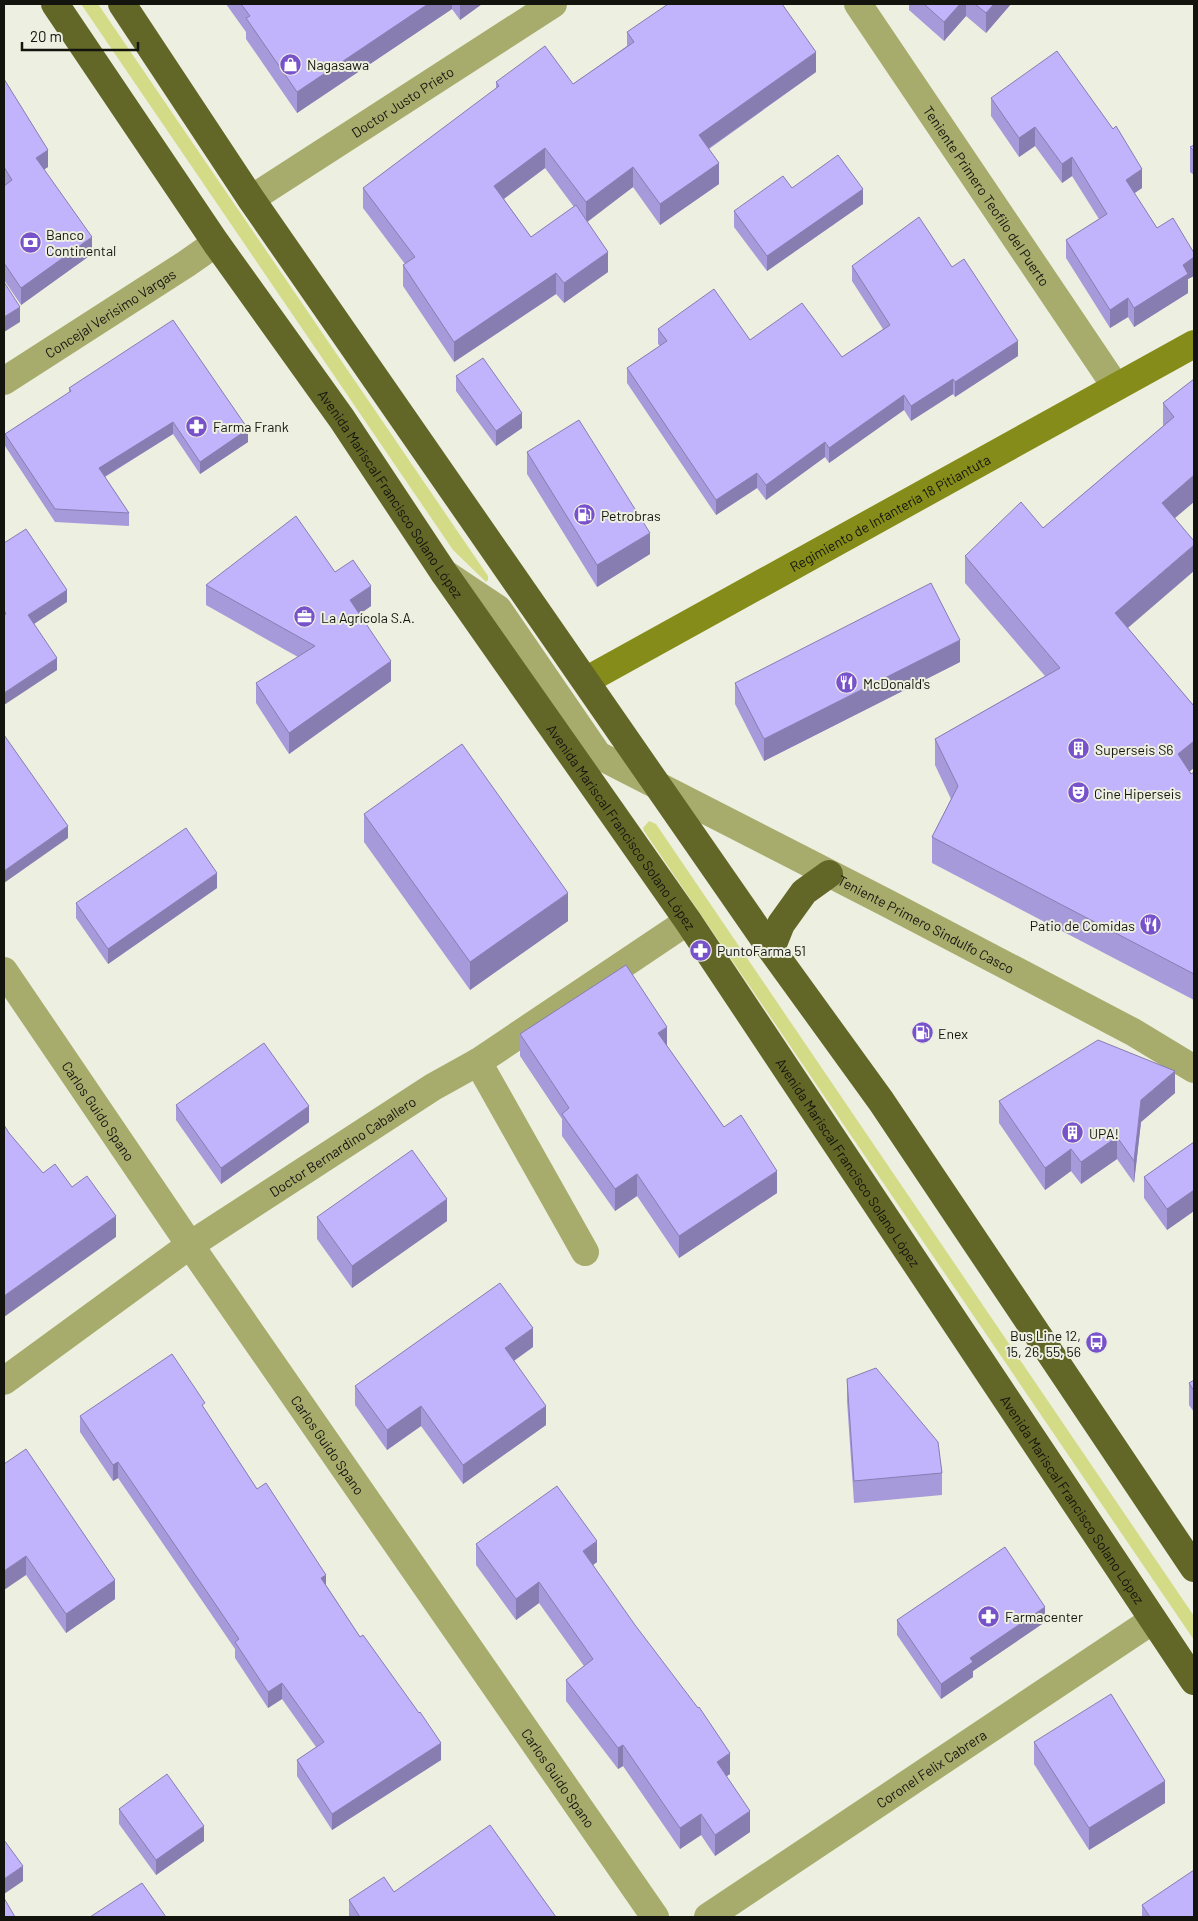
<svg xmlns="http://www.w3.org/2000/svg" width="1198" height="1921" viewBox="0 0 1198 1921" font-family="Barlow,sans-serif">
  <rect width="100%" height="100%" fill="#edefe0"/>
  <!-- green -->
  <g fill="#d4db87">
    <path d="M81,4h17l390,572v4l-2,2 -33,-32z"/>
    <path d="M649,821l7,3 538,792v24l-550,-809 -1,-3z"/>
  </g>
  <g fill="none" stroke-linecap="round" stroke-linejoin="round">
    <!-- minor -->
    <g stroke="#a7ac6d" stroke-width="28">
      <path id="s1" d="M251,199l302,-195"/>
      <path id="s2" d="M4,381l182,-117 30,-21"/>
      <path id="s3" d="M4,971l186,274 465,672"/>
      <path d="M478,1062l107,190"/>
      <path id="s4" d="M4,1381l186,-136 243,-158 45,-25 210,-141"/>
      <path id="s5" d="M708,1917l445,-297"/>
    </g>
    <!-- tertiary -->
    <g stroke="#a7ac6d" stroke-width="28">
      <path id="s6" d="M858,4l258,383"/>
      <path id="s7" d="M444,573l54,36 100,146 287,147 248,130 61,37"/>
    </g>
    <!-- secondary -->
    <path stroke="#868c19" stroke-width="28" id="s8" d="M587,680l607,-336"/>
    <!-- trunk -->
    <g stroke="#626727" stroke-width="28">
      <path id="s9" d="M55,4l161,239 126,176 102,154 244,348 506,760"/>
      <path d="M122,4l129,195 520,750 110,152 313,467"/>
      <path d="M771,949l10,-25 23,-32 25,-18"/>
    </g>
  </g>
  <!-- wall -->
  <g fill="#a79ada" fill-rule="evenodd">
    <path d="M226,4h256l-22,16 -8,-11 -155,104 -51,-74v-7z"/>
    <path d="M909,4h102l-25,29 -20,-17 -22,25 -35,-31z"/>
    <path d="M627,32l189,40 -107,77 10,35 -59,41 -27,-38 -46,34 21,51 -44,31 -8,-9 -102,68 -51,-76v-21l2,-1 -42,-56v-20l133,-99v-7l77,2 54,-38zM545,168l29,39 -43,30 -27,-38z"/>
    <path d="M4,79l44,88 -4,2 48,85 -71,51 -17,-25v-94h1l-1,-2z"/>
    <path d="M991,98l151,90 -8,5 23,35 37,25v23l-6,3v14l-54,34 -6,-10 -18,11 -44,-70v-18l33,-21 -27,-43 -10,7 -27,-37 -16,11 -28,-41z"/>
    <path d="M1194,145v30l-4,-3v-25z"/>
    <path d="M792,188l71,16 -96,67 -33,-44v-16z"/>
    <path d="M852,266l100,1 66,89 -63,41 -2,-3 -42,27 -7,-11 -75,53 -4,-6 -59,43 -9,-12 -41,27 -89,-132v-15l33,-22 -2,-2v-15l92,11 92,17 41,-28 -31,-48z"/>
    <path d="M456,376l66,52 -26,18 -40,-55z"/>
    <path d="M1194,379l-19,139 -47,110 66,78v62l-4,3 1,3 3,-2v228l-262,-137v-26l19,-38 -16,-34v-26l110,-63 -80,-93v-27l78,-28 120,-102v-23z"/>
    <path d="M69,388l179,54 -48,32 -27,-40 -68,43 24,36v13l-74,-4 -50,-76v-12l64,-41z"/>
    <path d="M527,452l123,102 -53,33 -70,-113z"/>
    <path d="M335,572l36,34 -12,8 32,67 -102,73 -33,-51v-20l42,-26 -92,-52v-20z"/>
    <path d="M960,662l-196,99 -29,-57v-21z"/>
    <path d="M364,814l204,107 -98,69 -106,-148z"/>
    <path d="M217,888l-109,76 -32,-46v-15z"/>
    <path d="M520,1034l147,12 57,81 53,66 -98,65 -42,-62 -22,15 -53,-75v-17l-42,-63z"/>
    <path d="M1175,1093l-34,29 -7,61 -17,-24 -36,25 -10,-13 -26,19 -46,-67v-22z"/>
    <path d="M176,1105l133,17 -88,62 -45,-64z"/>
    <path d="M1194,1142v69l-27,19 -23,-32v-21z"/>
    <path d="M317,1217l130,4 -95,67 -35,-49z"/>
    <path d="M533,1347l-19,14 32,64 -83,59 -42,-58 -34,24 -32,-45v-19z"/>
    <path d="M847,1379l95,94v22l-88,8 -7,-102z"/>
    <path d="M1194,1380v32l-5,-7v-22z"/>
    <path d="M205,1410l52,79 69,96 115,175 -109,70 -35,-54v-16l19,-13 -34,-48 -14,9 -33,-50v-9l-30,-44 -87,-127 -5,3 -33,-49v-16z"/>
    <path d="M4,1464l111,135 -49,34 -40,-58z"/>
    <path d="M476,1544l121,18 -4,3 137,209 -4,2 24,56 -35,24 -14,-21 -21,14 -57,-83 -5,3 -52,-68v-21l18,-14 -45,-63 -23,17 -40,-55z"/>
    <path d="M897,1620l148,2 -72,49v6l-32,22 -44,-64z"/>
    <path d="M1034,1742l131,61 -76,47 -55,-86z"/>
    <path d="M119,1809l85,32 -48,34 -37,-51z"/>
    <path d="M394,1892l162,25h-207v-17z"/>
    <path d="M1142,1905l52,12h-52z"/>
  </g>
  <!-- shaded-wall -->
  <g fill="#887db1">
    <path d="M428,4h24v5l-155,104v-21z"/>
    <path d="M460,4h22l-22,16z"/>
    <path d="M960,4h6v12l-22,25v-19z"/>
    <path d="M994,4h17l-25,29v-20z"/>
    <path d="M816,52v20l-117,83v-20z"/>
    <path d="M1035,127v19l-16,11v-19z"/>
    <path d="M545,148v20l-51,38v-20z"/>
    <path d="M48,150v17l-12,8v-17z"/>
    <path d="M1072,157v19l-10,7v-19z"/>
    <path d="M719,163v21l-59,41v-21z"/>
    <path d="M633,167v20l-47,36v-21z"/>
    <path d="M1142,169v19l-16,11v-19z"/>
    <path d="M863,189v15l-96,67v-15z"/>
    <path d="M92,237v17l-71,51v-17z"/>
    <path d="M608,252v20l-44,31v-20z"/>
    <path d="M1194,257v19l-6,3v14l-54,34v-19l49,-43z"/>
    <path d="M556,273v21l-102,68v-20z"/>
    <path d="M1128,298v19l-18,11v-18z"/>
    <path d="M20,307v15l-16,10v-15z"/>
    <path d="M1018,341v15l-63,41v-15z"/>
    <path d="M953,379v15l-42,27v-15z"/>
    <path d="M904,395v15l-75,53v-15z"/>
    <path d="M522,413v15l-26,18v-15z"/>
    <path d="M173,422v12l-74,46v-12z"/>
    <path d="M248,429v13l-48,32v-12z"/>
    <path d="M825,442v15l-59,43v-15z"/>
    <path d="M757,473v15l-41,27v-15z"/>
    <path d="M1194,475v27l-32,27v-26z"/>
    <path d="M650,533v21l-53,33v-22z"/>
    <path d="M1194,545v26l-79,68v-26z"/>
    <path d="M371,586v20l-21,15v-21z"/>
    <path d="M67,590v12l-39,26v-13z"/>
    <path d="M960,640v22l-196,99v-22z"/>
    <path d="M57,658v12l-53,35v-12z"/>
    <path d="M391,661v20l-102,73v-21z"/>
    <path d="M1194,741v27l-16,12v-26z"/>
    <path d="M68,826v12l-64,45v-12z"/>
    <path d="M217,873v15l-109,76v-15z"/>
    <path d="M568,893v28l-98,69v-28z"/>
    <path d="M667,1027v22l-9,-16z"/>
    <path d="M1175,1071v22l-34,29 -7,61v-22l7,-61z"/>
    <path d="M309,1106v16l-88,62v-16z"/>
    <path d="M1117,1137v22l-36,25v-22z"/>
    <path d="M1071,1149v22l-26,19v-22z"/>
    <path d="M777,1171v22l-98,65v-22z"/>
    <path d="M637,1174v22l-22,15v-22z"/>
    <path d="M1194,1190v21l-27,19v-21z"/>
    <path d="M447,1199v22l-95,67v-22z"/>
    <path d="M116,1216v21l-112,80v-21z"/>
    <path d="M533,1328v19l-28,20v-19z"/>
    <path d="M421,1406v20l-34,24v-20z"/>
    <path d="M546,1406v19l-83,59v-19z"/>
    <path d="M118,1462v16l-5,3v-16z"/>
    <path d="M597,1541v21l-14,10v-21z"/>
    <path d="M26,1556v19l-22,15v-19z"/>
    <path d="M326,1575v16l-5,-13z"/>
    <path d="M115,1580v19l-49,34v-19z"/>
    <path d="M539,1582v21l-23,17v-21z"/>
    <path d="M1045,1607v15l-72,49v6l-32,22v-15l29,-26z"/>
    <path d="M282,1683v16l-14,9v-16z"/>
    <path d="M441,1743v17l-109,70v-16z"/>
    <path d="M623,1745v21l-5,3v-21z"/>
    <path d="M730,1753v21l-13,9v-21z"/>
    <path d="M1165,1781v22l-76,47v-22z"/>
    <path d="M750,1811v21l-35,24v-21z"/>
    <path d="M701,1814v21l-21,14v-21z"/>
    <path d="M204,1826v15l-48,34v-15z"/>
    <path d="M23,1866v15l-19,13v-15z"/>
  </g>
  <!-- building -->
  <g fill="#c2b3fd" stroke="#887db1">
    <path d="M241,4h187l-131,88 -51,-74 4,-2z"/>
    <path d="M668,4h114l34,48 -117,83 20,28 -59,41 -27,-37 -47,35 -41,-54 -51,38 37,51 45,-32 32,47 -44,31 -8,-10 -102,69 -51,-77 12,-8 -52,-69 136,-102 -3,-4 49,-36 28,38 61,-42 -7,-10z"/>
    <path d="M924,4h36l-16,18z"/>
    <path d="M975,4h19l-8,9z"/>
    <path d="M1057,51l56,78 3,-3 26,43 -16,11 31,48 16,-10 21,35v4l-11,8 5,9 -54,34 -6,-10 -18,12 -44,-70 41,-26 -35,-57 -10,7 -27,-37 -16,11 -28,-40z"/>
    <path d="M4,79l44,71 -12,8 56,79 -71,51 -17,-25v-77l8,-6 -8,-13z"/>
    <path d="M1194,145v6l-4,-4z"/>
    <path d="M838,155l25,34 -96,67 -33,-45 49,-35 9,12z"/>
    <path d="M919,217l33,50 12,-8 54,82 -63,41 -2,-3 -42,27 -7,-11 -75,53 -4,-6 -59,43 -9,-12 -41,27 -89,-132 40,-27 -9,-12 56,-40 36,51 52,-37 40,54 48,-32 -38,-59z"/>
    <path d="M4,282l16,25 -16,10z"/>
    <path d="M173,320l75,109 -48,33 -27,-40 -74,46 30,45 -74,-4 -50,-75 66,-43 -2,-3z"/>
    <path d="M483,358l39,55 -26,18 -40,-55z"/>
    <path d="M1194,379v96l-32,28 32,38v4l-79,68 79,93v35l-16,13 13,20 3,-2v202l-262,-137 26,-51 -23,-47 125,-71 -95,-112 56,-54 22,26 131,-111 -11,-14z"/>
    <path d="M579,420l71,113 -53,32 -70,-113z"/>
    <path d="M296,516l39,56 18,-12 18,26 -21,14 41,61 -102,72 -33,-50 59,-37 -109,-61z"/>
    <path d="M26,529l41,61 -39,25 29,43 -53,35v-78l2,-1 -2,-4v-67z"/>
    <path d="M931,583l29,57 -196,99 -29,-56z"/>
    <path d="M4,735l64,91 -64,45z"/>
    <path d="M462,744l106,149 -98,69 -106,-148z"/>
    <path d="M186,828l31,45 -109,76 -32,-46z"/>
    <path d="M626,965l41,62 -9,6 66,94 17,-12 36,56 -98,65 -42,-62 -22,15 -53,-75 7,-6 -49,-74z"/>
    <path d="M1098,1040l77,31 -34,29 -7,61 -17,-24 -36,25 -10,-13 -26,19 -46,-67z"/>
    <path d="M264,1043l45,63 -88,62 -45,-63z"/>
    <path d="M4,1125l5,8 34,40 12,-9 17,23 15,-11 29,40 -112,80z"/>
    <path d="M1194,1142v48l-27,19 -23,-32z"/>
    <path d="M412,1150l35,49 -95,67 -35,-49z"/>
    <path d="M500,1283l33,45 -28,20 41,58 -83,59 -42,-59 -34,24 -32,-44z"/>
    <path d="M172,1354l33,49 -3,2 55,84 9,-6 60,92 -5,3 39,59 3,-2 56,78 1,-1 21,31 -109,71 -35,-54 27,-18 -42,-59 -14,9 -33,-50 4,-3 -34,-50 -87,-127 -5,3 -33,-49z"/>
    <path d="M876,1368l62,74 4,31 -88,8 -7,-102z"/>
    <path d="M1194,1380v11l-5,-8z"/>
    <path d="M26,1449l89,131 -49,34 -40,-58 -22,15v-107z"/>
    <path d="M557,1486l40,55 -14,10 52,74 63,83 1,-1 31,46 -13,9 33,49 -35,24 -14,-21 -21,14 -57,-83 -5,3 -52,-68 27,-21 -54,-77 -23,17 -40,-55z"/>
    <path d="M1005,1547l40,60 -75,51 3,4 -32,22 -44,-64z"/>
    <path d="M1111,1694l54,87 -76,47 -55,-86z"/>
    <path d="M167,1774l37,52 -48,34 -37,-51z"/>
    <path d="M490,1825l66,92h-196l-11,-17 35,-23 10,15z"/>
    <path d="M4,1840l19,26 -19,13z"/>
    <path d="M1194,1870v47h-44l-8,-12z"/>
    <path d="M142,1883l24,34h-76z"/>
    <path d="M4,1898l11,19h-11z"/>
  </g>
  <!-- icons -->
  <defs>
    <symbol id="shop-disc" viewBox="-11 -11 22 22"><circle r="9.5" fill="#7752cb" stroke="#edefe0"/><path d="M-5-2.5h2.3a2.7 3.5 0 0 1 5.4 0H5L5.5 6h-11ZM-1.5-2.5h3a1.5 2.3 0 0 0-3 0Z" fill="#fff"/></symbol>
    <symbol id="bank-disc" viewBox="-11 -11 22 22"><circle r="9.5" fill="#7752cb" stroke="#edefe0"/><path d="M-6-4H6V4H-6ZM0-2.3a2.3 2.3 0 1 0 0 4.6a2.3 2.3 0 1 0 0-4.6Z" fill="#fff"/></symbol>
    <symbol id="pharmacy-disc" viewBox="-11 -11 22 22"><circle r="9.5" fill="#7752cb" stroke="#edefe0"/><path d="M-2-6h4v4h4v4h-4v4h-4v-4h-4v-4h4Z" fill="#fff"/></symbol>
    <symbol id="fuel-disc" viewBox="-11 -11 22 22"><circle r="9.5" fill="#7752cb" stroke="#edefe0"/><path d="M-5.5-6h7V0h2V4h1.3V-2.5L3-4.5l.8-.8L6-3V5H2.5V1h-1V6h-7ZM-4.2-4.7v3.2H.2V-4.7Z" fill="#fff"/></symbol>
    <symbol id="office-disc" viewBox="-11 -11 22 22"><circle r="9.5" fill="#7752cb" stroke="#edefe0"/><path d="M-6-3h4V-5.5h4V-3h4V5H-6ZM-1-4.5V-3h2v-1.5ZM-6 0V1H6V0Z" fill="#fff"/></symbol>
    <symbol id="restaurant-disc" viewBox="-11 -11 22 22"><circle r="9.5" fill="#7752cb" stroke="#edefe0"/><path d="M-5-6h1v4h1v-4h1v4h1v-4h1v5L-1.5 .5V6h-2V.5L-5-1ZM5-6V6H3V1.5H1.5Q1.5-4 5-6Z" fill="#fff"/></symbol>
    <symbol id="building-disc" viewBox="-11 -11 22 22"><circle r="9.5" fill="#7752cb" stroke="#edefe0"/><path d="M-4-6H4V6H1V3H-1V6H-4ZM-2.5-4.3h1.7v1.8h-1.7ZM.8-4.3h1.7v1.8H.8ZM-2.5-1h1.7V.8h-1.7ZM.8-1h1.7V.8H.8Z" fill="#fff"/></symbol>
    <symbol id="theatre-disc" viewBox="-11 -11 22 22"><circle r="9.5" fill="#7752cb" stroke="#edefe0"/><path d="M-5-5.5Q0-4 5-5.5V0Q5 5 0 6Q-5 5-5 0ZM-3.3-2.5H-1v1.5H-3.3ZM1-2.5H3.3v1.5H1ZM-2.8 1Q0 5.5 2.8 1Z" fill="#fff"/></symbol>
    <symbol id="bus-disc" viewBox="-11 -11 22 22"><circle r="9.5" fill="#7752cb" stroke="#edefe0"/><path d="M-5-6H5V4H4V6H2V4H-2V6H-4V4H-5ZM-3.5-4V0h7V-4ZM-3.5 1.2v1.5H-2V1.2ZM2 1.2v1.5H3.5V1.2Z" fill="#fff"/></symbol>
  </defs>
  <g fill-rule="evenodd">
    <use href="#shop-disc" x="278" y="52" width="25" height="25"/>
    <use href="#bank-disc" x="18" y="230" width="25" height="25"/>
    <use href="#pharmacy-disc" x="184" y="414" width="25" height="25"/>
    <use href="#fuel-disc" x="572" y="502" width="25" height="25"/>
    <use href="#office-disc" x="292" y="604" width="25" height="25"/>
    <use href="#restaurant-disc" x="834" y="670" width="25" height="25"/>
    <use href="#building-disc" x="1066" y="736" width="25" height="25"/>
    <use href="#theatre-disc" x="1066" y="780" width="25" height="25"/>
    <use href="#restaurant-disc" x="1138" y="912" width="25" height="25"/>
    <use href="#pharmacy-disc" x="688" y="938" width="25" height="25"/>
    <use href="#fuel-disc" x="910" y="1020" width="25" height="25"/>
    <use href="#building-disc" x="1060" y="1120" width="25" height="25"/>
    <use href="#bus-disc" x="1084" y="1330" width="25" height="25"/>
    <use href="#pharmacy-disc" x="976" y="1604" width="25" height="25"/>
  </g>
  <g text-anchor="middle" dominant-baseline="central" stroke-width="4" stroke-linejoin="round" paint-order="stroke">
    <!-- poi labels -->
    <g font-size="14" fill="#14140f" stroke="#edefe0" text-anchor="start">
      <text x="307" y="64">Nagasawa</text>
      <text x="46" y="234">Banco<tspan x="46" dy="16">Continental</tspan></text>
      <text x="213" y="426">Farma Frank</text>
      <text x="601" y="515">Petrobras</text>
      <text x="321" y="617">La Agrícola S.A.</text>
      <text x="863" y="683">McDonald's</text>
      <text x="1095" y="749">Superseis S6</text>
      <text x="1094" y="793">Cine Hiperseis</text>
      <text x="1135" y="925" text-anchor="end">Patio de Comidas</text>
      <text x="717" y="950">PuntoFarma 51</text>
      <text x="938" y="1033">Enex</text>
      <text x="1089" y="1133">UPA!</text>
      <text x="1081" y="1335" text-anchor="end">Bus Line 12,<tspan x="1081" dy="16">15, 26, 55, 56</tspan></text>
      <text x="1005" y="1616">Farmacenter</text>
    </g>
    <!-- street labels -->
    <g font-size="14" fill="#14140f" stroke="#edefe0">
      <text stroke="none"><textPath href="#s1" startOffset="180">Doctor Justo Prieto</textPath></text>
      <text stroke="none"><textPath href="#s6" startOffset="231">Teniente Primero Teofilo del Puerto</textPath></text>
      <text stroke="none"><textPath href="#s2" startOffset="126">Concejal Verisimo Vargas</textPath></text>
      <text stroke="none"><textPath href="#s9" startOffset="594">Avenida Mariscal Francisco Solano López</textPath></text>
      <text stroke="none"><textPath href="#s8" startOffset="346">Regimiento de Infantería 18 Pitiantuta</textPath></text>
      <text stroke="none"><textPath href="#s9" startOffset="999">Avenida Mariscal Francisco Solano López</textPath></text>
      <text stroke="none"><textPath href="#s7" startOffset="611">Teniente Primero Sindulfo Casco</textPath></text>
      <text stroke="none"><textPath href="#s3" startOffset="169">Carlos Guido Spano</textPath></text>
      <text stroke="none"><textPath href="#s4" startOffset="412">Doctor Bernardino Caballero</textPath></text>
      <text stroke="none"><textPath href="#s9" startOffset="1404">Avenida Mariscal Francisco Solano López</textPath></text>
      <text stroke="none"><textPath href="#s3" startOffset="574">Carlos Guido Spano</textPath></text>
      <text stroke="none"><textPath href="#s9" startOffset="1809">Avenida Mariscal Francisco Solano López</textPath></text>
      <text stroke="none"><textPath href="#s5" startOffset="268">Coronel Felix Cabrera</textPath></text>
      <text stroke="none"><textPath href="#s3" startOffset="979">Carlos Guido Spano</textPath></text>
    </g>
  </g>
  <!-- border -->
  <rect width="1198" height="1921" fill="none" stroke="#14140f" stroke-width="10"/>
  <!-- scale -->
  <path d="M22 42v8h116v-8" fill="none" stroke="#14140f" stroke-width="2.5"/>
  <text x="30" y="42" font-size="15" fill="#14140f" stroke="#edefe0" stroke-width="4" paint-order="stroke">20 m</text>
</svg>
